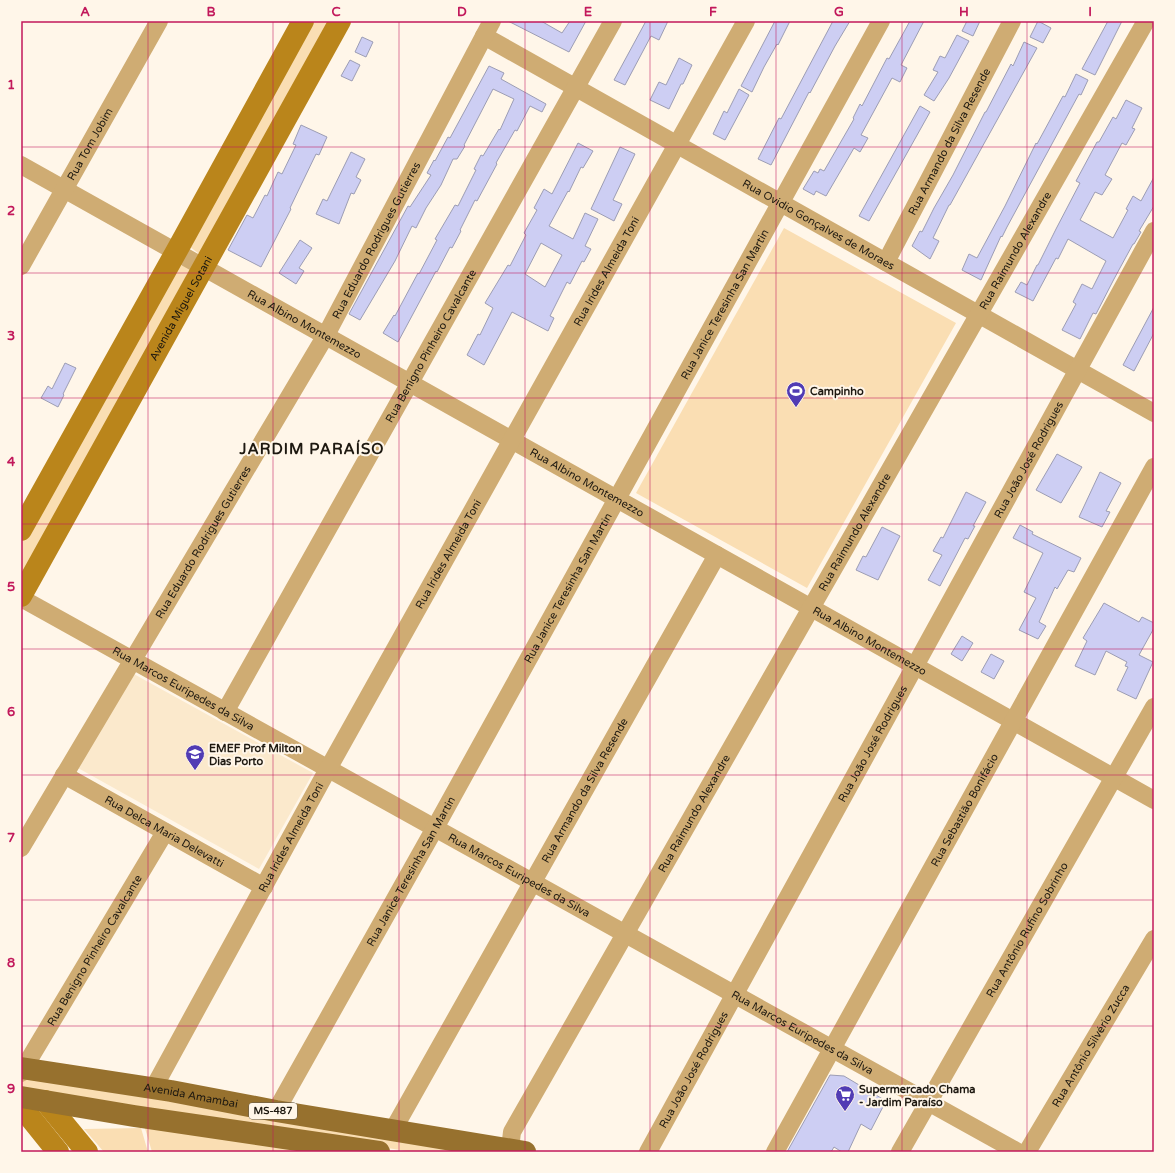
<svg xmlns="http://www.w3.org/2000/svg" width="1175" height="1173" viewBox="0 0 1175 1173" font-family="'Varela Round',sans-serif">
  <rect width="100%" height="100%" fill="#fff6e9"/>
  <!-- built -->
  <path fill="#fbe9cc" d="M132,673l181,100 -54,96 -181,-101z"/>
  <!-- green -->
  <g fill="#fadeb3">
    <path d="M314,21h21l-133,232h-4l-8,-6z"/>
    <path d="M784,228l172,95 -149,265 -171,-95z"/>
    <path d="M183,265l7,4 -169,309v-38l156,-273z"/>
    <path d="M21,1075l474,77h-82l-392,-61z"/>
    <path d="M144,1125l186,27h-178z"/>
    <path d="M141,1128l7,24h-44l-20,-23z"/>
  </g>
  <!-- building -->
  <g fill="#cdcef3" stroke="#9c9db4" fill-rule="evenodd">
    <path d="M508,21h33l21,12 8,-12h16l-17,31z"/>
    <path d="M646,21h22l-9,19 -8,-4 -26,49 -11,-5z"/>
    <path d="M775,21h15l-12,24 -1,-1 -13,23 -12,25 -11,-6z"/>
    <path d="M833,21h17l-15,25 -25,47 -1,-1 -38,73 -13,-6 21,-41 2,1z"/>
    <path d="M910,21h14l-23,44 6,3 -7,14 -8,-4 -31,57 7,3 -8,14 -6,-4 -28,48 -10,-5 -2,4 -11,-6 11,-18 4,2 2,-4 4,2 30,-52 -1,-1 7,-14 2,2 25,-48 2,1z"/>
    <path d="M967,21h13l-7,15 -11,-5z"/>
    <path d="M1038,21l13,7 -8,15 -13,-6z"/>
    <path d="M1108,21h14l-27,54 -13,-6z"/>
    <path d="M957,35l12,6 -20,37 -15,23 -10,-6 14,-23 -5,-2 7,-14 5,2z"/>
    <path d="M362,37l11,5 -7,15 -11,-5z"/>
    <path d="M1024,42l13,6 -87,157h-1l-16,33 6,3 -9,18 -18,-13 8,-15 2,1 12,-24 19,-33 32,-63h1l25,-48 2,2z"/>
    <path d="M679,58l13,7 -9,19h-2l-12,25 -19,-9 9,-18 7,3z"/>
    <path d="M350,60l10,5 -8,16 -11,-5z"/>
    <path d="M489,66l15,7 -3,6 45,25 -4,8 -12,-6 -13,25 -2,-1 -19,33 1,1 -20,37 -2,-1 -15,30 1,1 -9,17 -2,-1 -13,25 -1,-1 -38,71 -15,-9 11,-18 1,1 23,-43 1,1 18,-34 -2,-1 20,-34 3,1 18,-36 -2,-1 7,-14 2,1 16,-27 1,1 14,-31 -21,-10 -29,56 1,1 -8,13h-4l-12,26 -15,23 -10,20 -4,-2 -17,35 -35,59 -11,-6 59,-108 2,1 21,-32 -4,-2 7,-13 1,1 13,-24 2,1z"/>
    <path d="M1076,74l12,6 -7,15 -2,-1 -72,133 -5,10 -1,-1 -20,44 -19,-10 7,-16 8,4 28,-52 31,-63 1,1 26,-48 2,1z"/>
    <path d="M739,89l10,6 -24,45 -12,-6 11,-23 3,2z"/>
    <path d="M1126,100l16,8 -10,20 3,1 -9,16 -4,-2 -17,32 7,4 -10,16 -7,-3 -15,28 33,18 15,-28 -2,-1 7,-13 8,5 13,-24v29l-15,25 2,1 -7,12h-1l-19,35 -18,35 -3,-1 -13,26 -18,-9 14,-26 -3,-2 9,-18 10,5 14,-28 -38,-22 -10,20 -2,-1 -23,43 -18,-9 6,-10 6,3 10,-20h1l18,-36 24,-46 -4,-2 21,-39h2l14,-25 3,2z"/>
    <path d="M920,106l10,6 -61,109 -10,-5z"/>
    <path d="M301,125l26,12 -8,18 -3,-1 -14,29 -12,25 1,1 -30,58 -33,-17 19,-35 6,3 12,-23 2,1 11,-24 4,2 14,-29 -3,-1z"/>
    <path d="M578,143l15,8 -10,17 -2,-1 -12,25 -1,-1 -19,35 24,13 12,-26 13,6 -13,27 6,3 -7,13 -2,-1 -12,23 -3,-2 -17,34 4,2 -6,13 -36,-19 -28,53 -17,-10 11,-21 2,1 13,-27 -8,-5 23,-38 2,1 16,-31 -2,-2 13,-23 -3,-2 10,-19 8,5zM541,243l21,12 -17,32 -20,-13z"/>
    <path d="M620,147l15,7 -22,46 9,4 -8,17 -23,-12z"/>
    <path d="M351,152l14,7 -9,18 5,3 -7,14 -3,-1 -12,31 -23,-10 7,-15 4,2z"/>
    <path d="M300,240l12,8 -13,20 5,3 -8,13 -17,-11z"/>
    <path d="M1154,307v26l-20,38 -11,-6z"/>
    <path d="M65,363l11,5 -13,26 1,1 -6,12 -17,-9 7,-12 4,3z"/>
    <path d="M1057,454l25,13 -21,36 -25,-13z"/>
    <path d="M1100,472l21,11 -15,28 4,1 -8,15 -23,-10z"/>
    <path d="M966,492l20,10 -13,24h2l-7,13 -3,-1 -25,48 -12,-6 14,-25 -9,-4 8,-14 2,1z"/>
    <path d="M1020,525l13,7 -1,2 49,24 -7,14 -6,-2 -11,19 -2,-2 -16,35 7,4 -8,13 -19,-9 17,-32 -12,-6 19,-39 -30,-15z"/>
    <path d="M882,527l18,9 -22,44 -22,-10 7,-14 3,1z"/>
    <path d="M1104,603l35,19 3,-5 12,6v5l-15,27 14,7 -17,37 -19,-9 11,-23 -3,-1 2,-4 -21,-11 -11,24 -20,-9 12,-25 -4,-3z"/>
    <path d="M962,636l11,7 -11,18 -11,-7z"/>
    <path d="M991,654l13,7 -10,18 -13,-7z"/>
    <path d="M830,1075l14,1 42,25 -15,29 -10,-6 -13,28h-6l-8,-5 -3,5h-44z"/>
  </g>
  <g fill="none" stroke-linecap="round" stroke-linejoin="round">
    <!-- street -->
    <g stroke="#cfac73" stroke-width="18">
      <path id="s1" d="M484,36l670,377"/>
      <path id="s2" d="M21,165l1133,635"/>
      <path id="s3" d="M886,262l126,-241"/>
      <path id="s4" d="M21,266l138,-245"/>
      <path id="s5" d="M21,598l997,554"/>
      <path id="s6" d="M225,712l388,-691"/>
      <path id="s7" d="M64,775l200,112"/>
      <path id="s8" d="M21,848l305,-513 166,-314"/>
      <path id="s9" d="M21,1073l144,-241"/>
      <path id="s10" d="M153,1089l175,-320 418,-748"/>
      <path id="s11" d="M276,1111l159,-283 446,-807"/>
      <path id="s12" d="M393,1130l324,-575"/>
      <path id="s13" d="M510,1149l2,-17 634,-1111"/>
      <path id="s14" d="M648,1152l506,-921"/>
      <path id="s15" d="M775,1152l379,-685"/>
      <path id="s16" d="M900,1152l254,-445"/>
      <path id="s17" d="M1027,1152l127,-213"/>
    </g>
    <!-- secondary -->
    <g stroke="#ba851b" stroke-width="22">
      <path d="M21,530l155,-278 127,-231"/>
      <path id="s18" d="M21,596l319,-575"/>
      <path d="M45,1101l42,51"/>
      <path d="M21,1106l37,46"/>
    </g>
    <!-- primary -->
    <g stroke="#97712e" stroke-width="22">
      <path id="s19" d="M21,1068l150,23 105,20 249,41"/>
      <path d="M21,1097l113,19 245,36"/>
    </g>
  </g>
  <!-- grid -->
  <path fill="none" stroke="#c2185b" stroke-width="1" stroke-opacity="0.55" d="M148,21v1131M273,21v1131M399,21v1131M525,21v1131M650,21v1131M776,21v1131M902,21v1131M1027,21v1131M21,147h1133M21,273h1133M21,398h1133M21,524h1133M21,649h1133M21,775h1133M21,900h1133M21,1026h1133"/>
  <!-- icons -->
  <defs>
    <symbol id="stadium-pin" viewBox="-11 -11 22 30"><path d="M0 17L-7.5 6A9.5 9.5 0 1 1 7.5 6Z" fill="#513cb4" stroke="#fff6e9"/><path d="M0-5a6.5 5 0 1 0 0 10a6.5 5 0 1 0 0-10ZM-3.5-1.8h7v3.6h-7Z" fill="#fff"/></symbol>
    <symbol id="school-pin" viewBox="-11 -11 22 30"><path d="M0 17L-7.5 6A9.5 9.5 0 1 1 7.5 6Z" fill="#513cb4" stroke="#fff6e9"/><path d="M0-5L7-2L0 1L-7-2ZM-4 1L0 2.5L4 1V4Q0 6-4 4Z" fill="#fff"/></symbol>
    <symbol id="supermarket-pin" viewBox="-11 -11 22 30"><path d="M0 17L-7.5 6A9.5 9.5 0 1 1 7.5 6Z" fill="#513cb4" stroke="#fff6e9"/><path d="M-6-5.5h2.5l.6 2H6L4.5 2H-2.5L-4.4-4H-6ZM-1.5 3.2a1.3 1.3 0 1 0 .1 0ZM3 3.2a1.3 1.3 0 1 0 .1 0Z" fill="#fff"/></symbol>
  </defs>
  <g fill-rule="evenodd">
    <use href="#stadium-pin" x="785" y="380" width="22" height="30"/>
    <use href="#school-pin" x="184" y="743" width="22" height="30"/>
    <use href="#supermarket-pin" x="834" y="1084" width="22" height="30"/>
  </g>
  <g text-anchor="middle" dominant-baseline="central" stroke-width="4" stroke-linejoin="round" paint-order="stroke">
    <!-- shield labels -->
    <rect fill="#fff6e9" stroke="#615b51" stroke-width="1" x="249" y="1103" width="48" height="16" rx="3"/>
    <g font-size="10" font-weight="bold" fill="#1d1810">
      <text x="273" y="1111">MS-487</text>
    </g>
    <!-- street labels -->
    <g font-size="11" fill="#1d1810" stroke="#fff6e9">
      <text stroke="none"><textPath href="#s3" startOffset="136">Rua Armando da Silva Resende</textPath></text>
      <text stroke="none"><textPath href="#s4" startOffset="140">Rua Tom Jobim</textPath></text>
      <text stroke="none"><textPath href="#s1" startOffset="384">Rua Ovidio Gonçalves de Moraes</textPath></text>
      <text stroke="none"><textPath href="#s8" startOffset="704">Rua Eduardo Rodrigues Gutierres</textPath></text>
      <text stroke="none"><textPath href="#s13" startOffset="1032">Rua Raimundo Alexandre</textPath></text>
      <text stroke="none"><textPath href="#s10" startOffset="935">Rua Irides Almeida Toni</textPath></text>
      <text stroke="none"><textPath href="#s11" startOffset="923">Rua Janice Teresinha San Martin</textPath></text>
      <text stroke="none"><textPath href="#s18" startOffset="329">Avenida Miguel Sotani</textPath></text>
      <text stroke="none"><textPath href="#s2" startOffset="325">Rua Albino Montemezzo</textPath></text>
      <text stroke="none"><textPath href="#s6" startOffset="420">Rua Benigno Pinheiro Cavalcante</textPath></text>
      <text stroke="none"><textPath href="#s14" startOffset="790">Rua João José Rodrigues</textPath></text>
      <text stroke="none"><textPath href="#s2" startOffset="649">Rua Albino Montemezzo</textPath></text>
      <text stroke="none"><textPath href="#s13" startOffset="708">Rua Raimundo Alexandre</textPath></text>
      <text stroke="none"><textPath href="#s8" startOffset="356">Rua Eduardo Rodrigues Gutierres</textPath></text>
      <text stroke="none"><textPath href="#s10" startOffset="611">Rua Irides Almeida Toni</textPath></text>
      <text stroke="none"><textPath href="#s11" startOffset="599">Rua Janice Teresinha San Martin</textPath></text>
      <text stroke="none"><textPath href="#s2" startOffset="973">Rua Albino Montemezzo</textPath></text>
      <text stroke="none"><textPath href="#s5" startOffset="186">Rua Marcos Euripedes da Silva</textPath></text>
      <text stroke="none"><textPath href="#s14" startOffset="466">Rua João José Rodrigues</textPath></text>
      <text stroke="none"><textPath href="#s12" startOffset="390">Rua Armando da Silva Resende</textPath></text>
      <text stroke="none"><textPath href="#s15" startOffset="391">Rua Sebastião Bonifácio</textPath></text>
      <text stroke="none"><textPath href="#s13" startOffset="384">Rua Raimundo Alexandre</textPath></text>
      <text stroke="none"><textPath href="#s7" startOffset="115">Rua Delca Maria Delevatti</textPath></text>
      <text stroke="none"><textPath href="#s10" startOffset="287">Rua Irides Almeida Toni</textPath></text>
      <text stroke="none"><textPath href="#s11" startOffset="275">Rua Janice Teresinha San Martin</textPath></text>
      <text stroke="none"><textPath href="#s5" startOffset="570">Rua Marcos Euripedes da Silva</textPath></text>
      <text stroke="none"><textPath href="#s16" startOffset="256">Rua Antônio Rufino Sobrinho</textPath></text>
      <text stroke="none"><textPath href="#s9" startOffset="143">Rua Benigno Pinheiro Cavalcante</textPath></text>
      <text stroke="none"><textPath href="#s5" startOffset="894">Rua Marcos Euripedes da Silva</textPath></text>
      <text stroke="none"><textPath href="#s17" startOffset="124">Rua Antônio Silvério Zucca</textPath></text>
      <text stroke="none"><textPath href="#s14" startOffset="94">Rua João José Rodrigues</textPath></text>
      <text stroke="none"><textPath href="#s19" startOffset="172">Avenida Amambai</textPath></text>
    </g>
    <!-- poi labels -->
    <g font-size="11" font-weight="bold" fill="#1d1810" stroke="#fff6e9" text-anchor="start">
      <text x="810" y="391">Campinho</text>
      <text x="209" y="748">EMEF Prof Milton<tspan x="209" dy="13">Dias Porto</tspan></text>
      <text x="859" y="1089">Supermercado Chama<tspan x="859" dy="13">- Jardim Paraíso</tspan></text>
    </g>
    <!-- district labels -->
    <g font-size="15" font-weight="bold" letter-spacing="1" fill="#1d1810" stroke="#fff6e9">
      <text x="312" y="449">JARDIM PARAÍSO</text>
    </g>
  </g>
  <!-- border -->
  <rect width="1175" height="1173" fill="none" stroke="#fff6e9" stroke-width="44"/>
  <rect x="22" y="22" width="1131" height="1129" fill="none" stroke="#c2185b" stroke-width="1.5"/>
  <g font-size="13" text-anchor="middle" font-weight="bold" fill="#c2185b">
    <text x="85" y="16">A</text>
    <text x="211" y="16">B</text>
    <text x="336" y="16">C</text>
    <text x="462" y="16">D</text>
    <text x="588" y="16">E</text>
    <text x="713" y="16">F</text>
    <text x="839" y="16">G</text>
    <text x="964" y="16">H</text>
    <text x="1090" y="16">I</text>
    <text x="11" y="89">1</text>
    <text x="11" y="215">2</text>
    <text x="11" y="340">3</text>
    <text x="11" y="466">4</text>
    <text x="11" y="591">5</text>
    <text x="11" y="716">6</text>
    <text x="11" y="842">7</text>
    <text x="11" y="967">8</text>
    <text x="11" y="1093">9</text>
  </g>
</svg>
